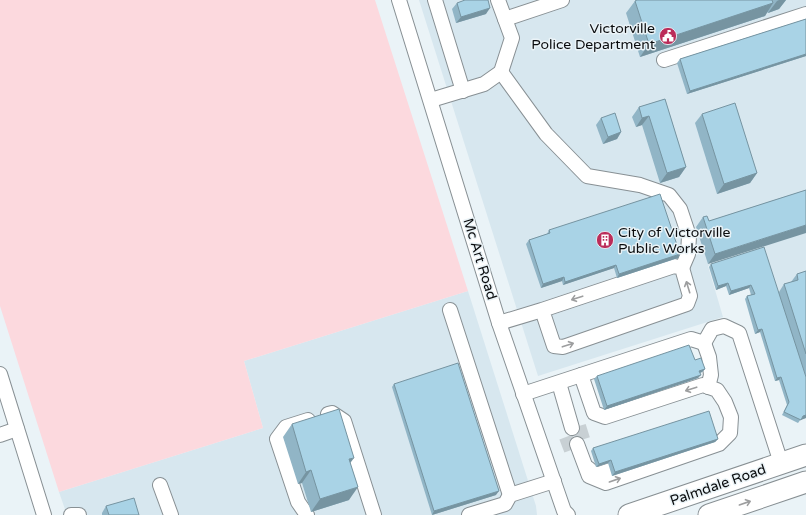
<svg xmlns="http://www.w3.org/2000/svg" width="806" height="515" viewBox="0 0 806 515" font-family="'Varela Round',sans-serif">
  <rect width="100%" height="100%" fill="#eaf3f7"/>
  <!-- built -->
  <g fill="#d7e7ef">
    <path d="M419,0h387v387l-44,-139 -54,18 15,51 -185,59z"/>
    <path d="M468,291l68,215 1,9h-470l-8,-23 204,-64 -19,-67z"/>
  </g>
  <!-- green -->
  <path fill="#fcd9de" d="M0,0h375l93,291 -224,70 19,67 -204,64 -59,-186z"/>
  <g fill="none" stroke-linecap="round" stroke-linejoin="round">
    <!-- minor-tunnel -->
    <g stroke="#c8d0d4" stroke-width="14" stroke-dasharray="14 7" stroke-linecap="butt">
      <path d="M579,426l5,16"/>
      <path d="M566,437l6,16"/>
    </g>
    <defs>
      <g id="minor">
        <path d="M399,0l100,323 65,188 4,4"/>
        <path d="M435,0l28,91"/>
        <path d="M505,19l57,-19"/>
        <path d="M664,60l142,-46"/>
        <path d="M501,72l45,62 41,42 53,9 29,10 11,14 9,27 -1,18 -6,14"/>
        <path d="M431,100l53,-16 17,-12 11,-34 -14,-38"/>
        <path d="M450,310l60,185"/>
        <path d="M499,323l43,-13 132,-44 8,2 8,28 -3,8 -124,43 -9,-1 -12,-36"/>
        <path d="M704,343l8,-14 12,-3 15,7 42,130"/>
        <path d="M704,343l5,14 2,18 -3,12"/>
        <path d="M0,374l44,141"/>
        <path d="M559,383l13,45"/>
        <path d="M523,394l168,-55 13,4"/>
        <path d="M328,414l4,-1 12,8 30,94"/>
        <path d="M0,435l17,-6"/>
        <path d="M577,444l12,32 17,7 113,-39 11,-11 1,-16 -6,-15 -8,-12 -14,-5 -98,32 -11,-4 -13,-38"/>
        <path d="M588,468l8,7 15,-5"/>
        <path d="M160,485l11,30"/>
        <path d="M71,515h8"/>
        <path d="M307,515l-9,-13 -21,-63 9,-12 22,-7"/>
        <path d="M469,515l36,-11 5,-9 44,-14"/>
      </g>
      <g id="highway">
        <path d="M629,515l177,-60"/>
        <path d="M709,515l97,-33"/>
      </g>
    </defs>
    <!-- minor casing -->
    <use href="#minor" stroke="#889094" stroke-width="16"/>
    <!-- highway casing -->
    <use href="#highway" stroke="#889094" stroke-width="23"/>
    <!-- minor -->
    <use href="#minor" stroke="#fff" stroke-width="14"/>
    <!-- highway -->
    <use href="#highway" stroke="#fff" stroke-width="21"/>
  </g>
  <!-- wall -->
  <g fill="#91b5c6">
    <path d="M637,0h149l-7,9 -11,4 -1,-1 -2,4 -125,41 -14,-44 9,-12z"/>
    <path d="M457,3l29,11 -30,9 -4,-14z"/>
    <path d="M806,19v37l-119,38 -10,-31 3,-4z"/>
    <path d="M665,99l21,68 -7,10 -19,6 -18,-58 -6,2 -4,-10 7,-10z"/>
    <path d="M702,114l55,59 -7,10 -33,11 -22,-71z"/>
    <path d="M601,118l20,14 -4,7 -14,5 -7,-19z"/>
    <path d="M806,190l-98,74 -12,-37 7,-10 6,4z"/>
    <path d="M549,230l129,28 -61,20 -3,-10 -51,17 -1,-4 -21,7 -15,-44 3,-4 18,-6z"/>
    <path d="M711,264l68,28 5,-8 7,-2 6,-8 9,-3v147l-5,1 -3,4 -16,-8 5,-10 -8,-25 -4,1 -15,-49 -5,2 -10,-35 2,-3 4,-1 -2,-7 -20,7 -3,-9 -10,4 -7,-23z"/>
    <path d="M695,360l10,9 -3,3 -2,1 -2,5 -94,32 -10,-31 3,-3z"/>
    <path d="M394,384l102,111 -64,20 -40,-128z"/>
    <path d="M292,424l58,39 -1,37 -38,12 -9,-29 -4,1 -15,-47z"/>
    <path d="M718,439l-3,3 -103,34 -4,-13 -12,4 -5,-16 2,-3z"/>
    <path d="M106,506l33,9h-37v-2z"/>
  </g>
  <!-- shaded-wall -->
  <g fill="#7694a1">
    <path d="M779,0h7l-7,9 -11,4 9,-12z"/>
    <path d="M773,3l-8,13 -125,41 9,-13z"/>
    <path d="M490,8l-4,6 -30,9 5,-6z"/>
    <path d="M806,54v2l-119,38 3,-3z"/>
    <path d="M649,116l-7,9 -6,2 6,-9z"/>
    <path d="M621,132l-4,7 -14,5 5,-7z"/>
    <path d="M686,167l-7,10 -19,6 7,-10z"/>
    <path d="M757,173l-7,10 -33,11 7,-10z"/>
    <path d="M806,225v8l-98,31 7,-10z"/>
    <path d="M680,254l-2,4 -61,20 2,-4z"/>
    <path d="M616,265l-2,3 -51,17 2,-3z"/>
    <path d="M564,277l-2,4 -21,7 2,-4z"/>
    <path d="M728,283l-2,3 -10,4 2,-4z"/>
    <path d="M751,285l-2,3 -20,7 2,-4z"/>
    <path d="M762,329l-2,3 -5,2 3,-4z"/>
    <path d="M705,369l-3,3 -5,2 2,-3z"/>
    <path d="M701,375l-3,3 -94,32 3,-4z"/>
    <path d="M781,377l-2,3 -4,1 2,-3z"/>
    <path d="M806,415v3l-5,2 2,-4z"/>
    <path d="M718,439l-3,3 -103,34 3,-4z"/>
    <path d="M354,458l-9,12 4,-11z"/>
    <path d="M611,460l-3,3 -12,4 3,-3z"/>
    <path d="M311,470l-9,13 -4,1 8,-12z"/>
    <path d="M358,487l-9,13 -38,12 9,-13z"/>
    <path d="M499,491l-3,4 -64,20 2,-4z"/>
  </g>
  <!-- building -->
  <g fill="#a9d3e6" stroke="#7694a1">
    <path d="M465,0h23l2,8 -29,9 -4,-14z"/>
    <path d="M637,0h135l1,3 -124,41 -14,-43z"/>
    <path d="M806,19v35l-116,37 -10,-32z"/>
    <path d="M665,99l21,68 -19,6 -18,-57 -7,2 -3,-11z"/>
    <path d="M735,103l22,70 -33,11 -22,-70z"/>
    <path d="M615,113l6,19 -13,5 -7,-19z"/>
    <path d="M806,190v35l-91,29 -12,-37 4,-1 2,5z"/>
    <path d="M660,194l20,60 -61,20 -3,-9 -51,17 -1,-5 -21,7 -14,-44 21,-7 -1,-3z"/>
    <path d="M764,247l42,130v38l-3,1 -2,4 -17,-8 5,-10 -8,-25 -4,1 -15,-49 -4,1 -11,-34 8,-2 -4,-9 -20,6 -3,-8 -10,3 -7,-22z"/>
    <path d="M806,271v83l-22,-70 14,-4 -1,-6z"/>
    <path d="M689,345l6,15 6,-2 4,11 -6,2 2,4 -94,31 -10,-30z"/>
    <path d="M458,363l41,128 -65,20 -40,-127z"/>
    <path d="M339,409l15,49 -5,1 9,28 -38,12 -9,-29 -5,2 -14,-48z"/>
    <path d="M709,411l9,28 -103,33 -4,-12 -12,4 -6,-16z"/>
    <path d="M134,498l5,17h-30l-3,-9z"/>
  </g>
  <!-- one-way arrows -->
  <defs><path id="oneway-shaft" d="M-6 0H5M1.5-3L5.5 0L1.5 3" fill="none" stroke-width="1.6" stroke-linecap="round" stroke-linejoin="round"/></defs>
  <g stroke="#9d9e9f">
    <use href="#oneway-shaft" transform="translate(688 287) rotate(-107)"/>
    <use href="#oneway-shaft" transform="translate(577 298) rotate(162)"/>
    <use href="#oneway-shaft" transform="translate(568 345) rotate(-18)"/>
    <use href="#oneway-shaft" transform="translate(691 389) rotate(162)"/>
    <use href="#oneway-shaft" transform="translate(615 480) rotate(-19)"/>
    <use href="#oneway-shaft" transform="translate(745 503) rotate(-19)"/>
  </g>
  <!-- icons -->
  <defs>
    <symbol id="civic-disc" viewBox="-11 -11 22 22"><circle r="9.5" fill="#bb2c59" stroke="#eaf3f7"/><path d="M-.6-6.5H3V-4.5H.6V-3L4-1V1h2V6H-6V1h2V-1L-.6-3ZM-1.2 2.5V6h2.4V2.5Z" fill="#fff"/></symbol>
    <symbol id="building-disc" viewBox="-11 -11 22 22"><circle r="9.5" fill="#bb2c59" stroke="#eaf3f7"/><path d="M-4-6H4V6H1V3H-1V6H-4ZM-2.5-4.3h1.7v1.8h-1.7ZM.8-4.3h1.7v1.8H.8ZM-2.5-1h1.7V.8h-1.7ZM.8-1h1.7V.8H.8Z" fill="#fff"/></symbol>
  </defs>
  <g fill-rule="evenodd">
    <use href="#civic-disc" x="658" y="26" width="20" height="20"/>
    <use href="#building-disc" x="595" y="230" width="20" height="20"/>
  </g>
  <g text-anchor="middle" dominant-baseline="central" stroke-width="3" stroke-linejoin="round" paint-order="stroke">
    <!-- poi labels -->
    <g font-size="14" fill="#0a0c0e" stroke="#eaf3f7" text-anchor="end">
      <text x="655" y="28">Victorville<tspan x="655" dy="16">Police Department</tspan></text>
      <text x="618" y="232" text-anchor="start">City of Victorville<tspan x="618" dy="16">Public Works</tspan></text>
    </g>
    <!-- street labels -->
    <g font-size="14" fill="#0a0c0e" stroke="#eaf3f7">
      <text transform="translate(480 259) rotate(73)">Mc Art Road</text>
      <text transform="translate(718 485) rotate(-19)">Palmdale Road</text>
    </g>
  </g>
</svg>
